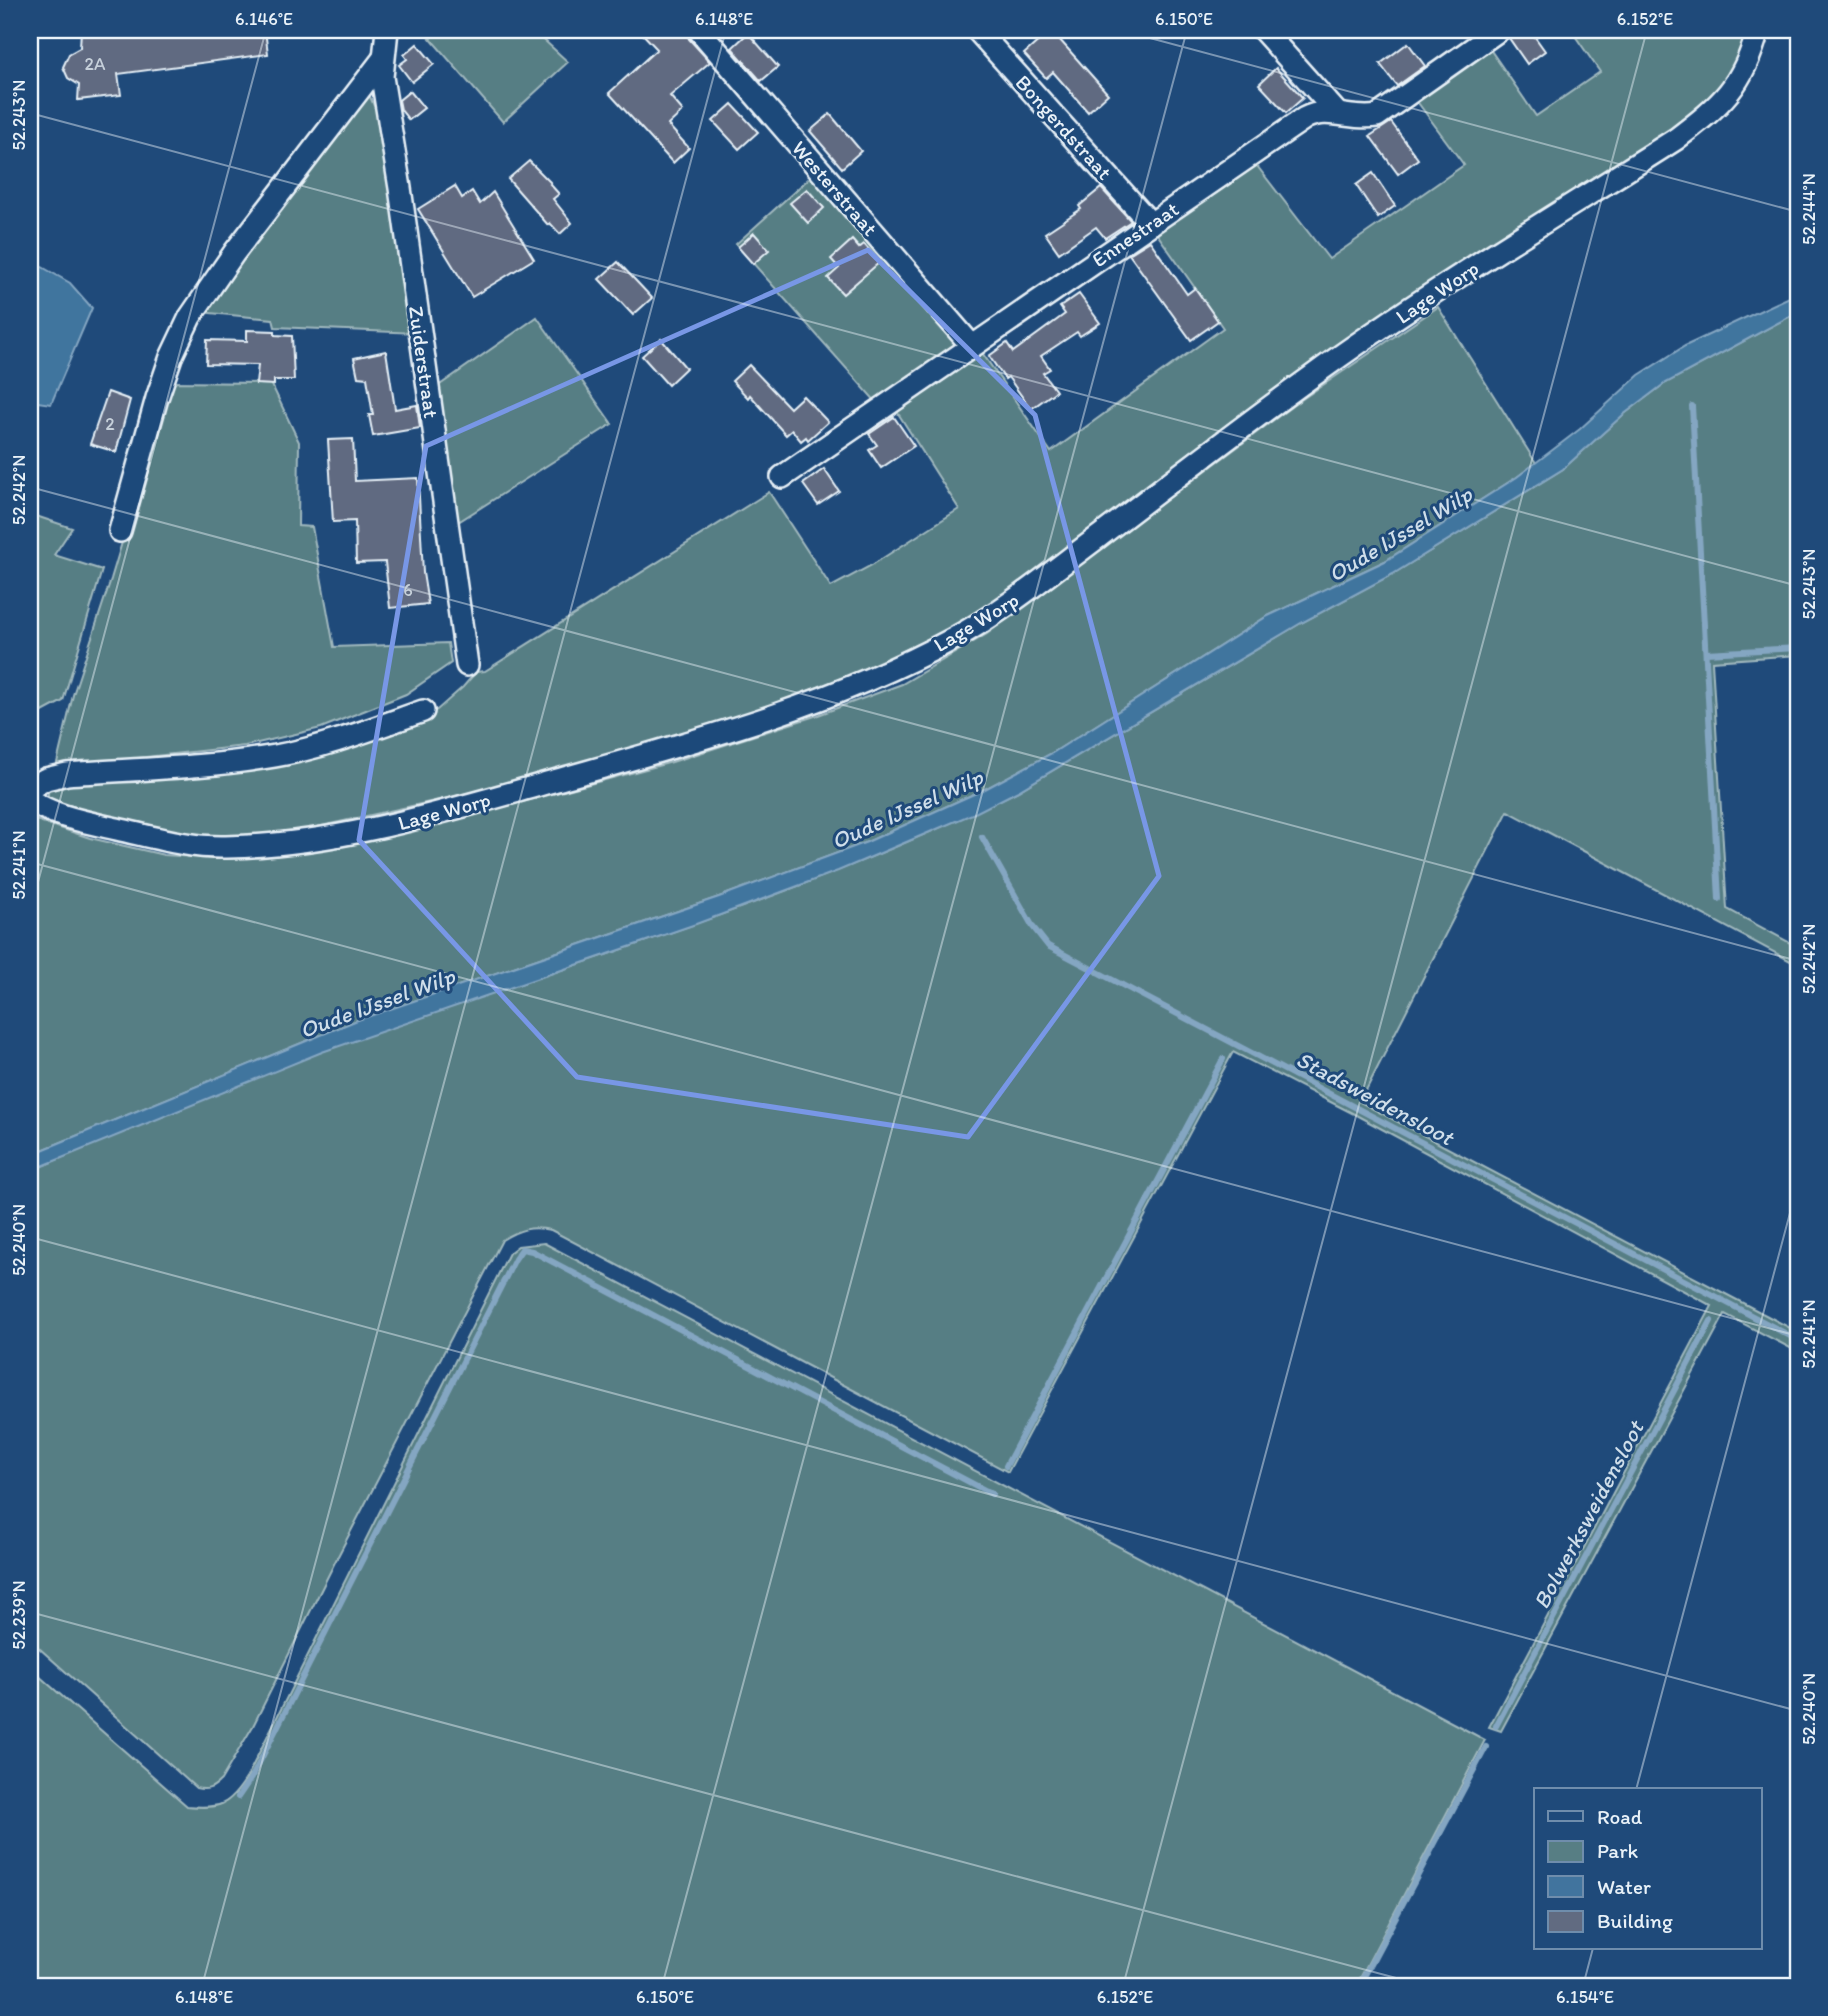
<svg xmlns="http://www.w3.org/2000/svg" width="1828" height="2016" viewBox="0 0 1828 2016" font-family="Itim,sans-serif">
  <rect width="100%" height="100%" fill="#1f4a7a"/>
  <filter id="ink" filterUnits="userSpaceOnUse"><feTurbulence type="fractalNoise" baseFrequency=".0143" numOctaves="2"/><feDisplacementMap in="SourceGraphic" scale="14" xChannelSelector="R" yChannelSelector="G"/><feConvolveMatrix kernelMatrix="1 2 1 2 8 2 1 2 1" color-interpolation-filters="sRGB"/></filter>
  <g filter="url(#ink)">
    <!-- green -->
    <g fill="#577e84" stroke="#a0b8be" stroke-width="2">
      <path d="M423,30h110l35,32 -65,60z"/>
      <path d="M1571,30h179l-17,48 -42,38 -306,196 -114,80 -106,79 -142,114 -75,44 -75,37 -104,40 -149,48 -172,44 -163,36 -97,6 -60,-11 -80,-30v-12l300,-44 89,-33 26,-23 13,-15 9,-1 284,-179 62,95 41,-22 87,-56 -65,-102 84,-60 73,105 172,-124 -68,-97 99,-69 75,97 135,-94 -51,-69 74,-51 49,71 64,-44z"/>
      <path d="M367,90l20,45 30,198 -142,-6 -2,-8 -74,-7z"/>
      <path d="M815,173l142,164 -6,19 -74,47 -141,-159z"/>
      <path d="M1438,307l98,156 -19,14 -132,84 -119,56 -212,135 -69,37 -118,53 -148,55 -364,124 -325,134v-337l60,20 74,17 65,4 83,-8 150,-33 210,-56 146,-47 84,-31 85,-50 308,-230z"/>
      <path d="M1798,312v343l-86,6 15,248 71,38v18l-290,-154 -148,291 438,230v20l-73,-38 -224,417 -12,-4 223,-421 -358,-192 -121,-62 -225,420 -457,-242c-20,-4 -31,-1 -49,10l-165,318 -84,168 -32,54c-8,8 -14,11 -25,8l-166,-148v-469c98,-41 196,-85 296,-121 232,-82 471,-150 692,-259l283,-168 92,-49 170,-105 60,-54 41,-31z"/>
      <path d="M537,317l75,107 -157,100 -5,-60 -13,-77z"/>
      <path d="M170,382l101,1 28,59 -1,84 14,1 22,120 114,-4 3,20 -45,31 -85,34 -76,18 -189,21 17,-72 38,-116z"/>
      <path d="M30,514l42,14 -18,27 48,15 -39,131 -28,15 -5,16z"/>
      <path d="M544,1243l941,497 -129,246h-1326v-318l157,138c33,3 42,0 60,-29l262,-524 9,-7z"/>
    </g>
    <!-- water -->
    <g fill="#41749e" stroke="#84a6c2" stroke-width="2">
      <path d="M30,260l40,23 22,25 -41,96 -21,-3z"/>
      <path d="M1798,293v19l-134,72 -41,31 -60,54 -170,105 -92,49 -283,168 -41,21 -139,59 -142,53 -374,128 -292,119v-16l325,-134 364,-124 148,-55 118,-53 69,-37 212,-135 119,-56 132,-84 63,-48 59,-54 46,-29z"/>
    </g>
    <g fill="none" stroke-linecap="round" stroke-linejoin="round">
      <!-- stream -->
      <g stroke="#84a6c2" stroke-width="6">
        <path d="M1692,406l27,493"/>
        <path d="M1706,653l92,-5"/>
        <path d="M982,837l51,90 15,19 750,394"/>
        <path d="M1006,1466l217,-407"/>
        <path d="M1496,1726l215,-405"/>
        <path d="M238,1797l15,-22 262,-516 7,-10 10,2 460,243"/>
        <path d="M1359,1986l127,-239"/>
      </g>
    </g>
    <!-- building -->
    <g fill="#616b81" stroke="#e8f1f8" stroke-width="2">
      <path d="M81,30h184l3,24 -150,20 3,21 -43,5 1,-15 -11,-7 -5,-11 6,-13 11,-6z"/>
      <path d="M639,30h47l3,9 21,23 -40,34 13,15 -15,14 21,23 -16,15 -64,-70 48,-44z"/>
      <path d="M1051,30l57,64 -20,18 -35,-40 -7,6 -22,-24z"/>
      <path d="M1512,30h18l15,21 -18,13 -18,-26z"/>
      <path d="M748,33l30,34 -17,14 -29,-33z"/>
      <path d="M1408,43l17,23 -28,20 -17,-22z"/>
      <path d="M417,44l17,20 -22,18 -13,-17 8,-6 -3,-4z"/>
      <path d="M1276,68l27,30 -17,15 -27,-29z"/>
      <path d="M410,91l14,17 -15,12 -8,-10 -2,-10z"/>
      <path d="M732,104l26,28 -19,17 -26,-28z"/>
      <path d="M830,114l31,37 -19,17 -32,-37z"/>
      <path d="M1391,122l27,37 -20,15 -28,-38z"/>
      <path d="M529,161l22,22 -1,1 9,10 -6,5 19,24 -12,11 -10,-11 -2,2 -40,-46z"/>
      <path d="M1373,173l22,33 -17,12 -22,-33z"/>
      <path d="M455,186l7,12 10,-7 8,13 13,-12 41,67 -62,38 -54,-88z"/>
      <path d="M1101,188l30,33 -26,17 -9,-11 -37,26 -14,-20 36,-24 -2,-3z"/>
      <path d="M807,189l17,19 -16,15 -18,-20z"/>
      <path d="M754,233l15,17 -16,14 -15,-17z"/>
      <path d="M852,240l7,8 5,-4 16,18 -37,32 -15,-16 11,-10 -8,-9z"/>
      <path d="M1150,241l37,53 8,-6 23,33 -27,19 -62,-86z"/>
      <path d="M618,262l34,36 -19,17 -34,-36z"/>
      <path d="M1079,294l21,29 -20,13 -3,-4 -36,24 9,13 -7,4 13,18 -25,18 -23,-32 -3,2 -16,-23 18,-13 6,9 52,-38 -5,-7z"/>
      <path d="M247,330l28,1v4l17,1 2,44h-20v5l-18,-1 2,-19 -52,-1 1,-24 40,1z"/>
      <path d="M661,339l25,29 -18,17 -26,-29z"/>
      <path d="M386,351l9,58 22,-4 3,23 -47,8 -4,-21h4l-6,-37 -9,-1 -4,-19z"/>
      <path d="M749,365l41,43 13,-12 25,26 -20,18 -2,-3 -5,4 -9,-11 -6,5 -36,-40 -2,3 -16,-17z"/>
      <path d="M108,392l22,8 -14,52 -26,-8z"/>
      <path d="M894,417l20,29 -33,22 -12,-18 8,-5 -8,-11z"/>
      <path d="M353,439l2,42 63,-3 5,95 5,31 -38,4 -5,-46 -29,1 -1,-42 -22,1 -5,-82z"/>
      <path d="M824,469l15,22 -21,14 -15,-21z"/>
    </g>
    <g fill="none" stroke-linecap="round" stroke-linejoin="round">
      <defs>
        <g id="minor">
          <path d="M387,30l-5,47 18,111 67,477"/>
          <path d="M699,30l273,316"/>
          <path d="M977,30l173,193"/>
          <path d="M1263,30l74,83"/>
          <path d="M782,477l523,-359c23,-12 47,3 72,-2l122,-86"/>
          <path d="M120,531l37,-133 14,-41 19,-40 44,-64 149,-194"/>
          <path d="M30,788l16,-9 21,-5c69,-5 139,-6 208,-18 51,-9 99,-28 148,-45"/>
          <path d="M30,800c25,17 57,22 87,29 36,8 72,19 109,18 115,-2 226,-38 335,-68 135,-38 268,-73 392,-140 51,-28 97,-66 144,-101 71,-54 142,-109 214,-161 118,-86 243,-160 365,-238 46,-35 67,-53 82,-109"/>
        </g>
      </defs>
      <!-- minor casing -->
      <use href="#minor" stroke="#e8f1f8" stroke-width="26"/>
      <!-- minor -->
      <use href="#minor" stroke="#1f4a7a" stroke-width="21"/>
    </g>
  </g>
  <!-- marked area -->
  <path fill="none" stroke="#7897e6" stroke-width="5" stroke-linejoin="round" d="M868,250l167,165 124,461 -191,261 -391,-60 -218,-237 67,-394z"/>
  <!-- ticks -->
  <path fill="none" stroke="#e8f1f8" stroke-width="2" stroke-opacity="0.45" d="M1120,30l678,182M30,113l1768,473M30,487l1768,474M30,862l1768,474M30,912l236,-882M30,1237l1768,474M30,1612l1396,374M1636,1790l162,-607M202,1986l524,-1956M662,1986l525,-1956M1123,1986l524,-1956M1583,1986l10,-38"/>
  <g text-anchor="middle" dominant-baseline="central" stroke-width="6" stroke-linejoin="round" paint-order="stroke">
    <!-- number labels -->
    <g font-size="18" fill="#c6d0da">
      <text x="95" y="64">2A</text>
      <text x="110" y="424">2</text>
      <text x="408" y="590">6</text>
    </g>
    <!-- street labels -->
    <g font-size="21" fill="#e8f1f8" stroke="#1f4a7a">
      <text transform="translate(1064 127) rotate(48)">Bongerdstraat</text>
      <text transform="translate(835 188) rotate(49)">Westerstraat</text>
      <text transform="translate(1135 234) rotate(-34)">Ennestraat</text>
      <text transform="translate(1437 292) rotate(-34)">Lage Worp</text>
      <text transform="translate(424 362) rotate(82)">Zuiderstraat</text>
      <text transform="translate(976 622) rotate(-31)">Lage Worp</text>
      <text transform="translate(444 811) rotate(-15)">Lage Worp</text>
    </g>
    <!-- water labels -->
    <g font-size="23" font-style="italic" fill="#cfdeea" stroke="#1f4a7a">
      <text transform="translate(1400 534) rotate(-31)">Oude IJssel Wilp</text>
      <text transform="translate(907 809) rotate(-24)">Oude IJssel Wilp</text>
      <text transform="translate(377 1003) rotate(-20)">Oude IJssel Wilp</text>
      <text transform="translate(1375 1098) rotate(28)">Stadsweidensloot</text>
      <text transform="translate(1588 1515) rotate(-62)">Bolwerksweidensloot</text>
    </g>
  </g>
  <!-- margin -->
  <rect width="1828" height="2016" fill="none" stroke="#1f4a7a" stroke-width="77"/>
  <!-- legend -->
  <rect x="1534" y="1788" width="228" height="161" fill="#1f4a7a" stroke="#6f8dac" stroke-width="2"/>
  <rect x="1548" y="1811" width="35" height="10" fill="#1f4a7a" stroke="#6f8dac" stroke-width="2"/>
  <text x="1597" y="1824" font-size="21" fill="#e8f1f8">Road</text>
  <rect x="1548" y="1841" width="35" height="21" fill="#577e84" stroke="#6f8dac" stroke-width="2"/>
  <text x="1597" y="1858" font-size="21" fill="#e8f1f8">Park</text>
  <rect x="1548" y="1876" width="35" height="21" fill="#41749e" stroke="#6f8dac" stroke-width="2"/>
  <text x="1597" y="1894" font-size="21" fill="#e8f1f8">Water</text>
  <rect x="1548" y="1911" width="35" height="21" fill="#616b81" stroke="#6f8dac" stroke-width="2"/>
  <text x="1597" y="1928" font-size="21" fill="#e8f1f8">Building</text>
  <rect x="38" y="38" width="1752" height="1940" fill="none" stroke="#e8f1f8" stroke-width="2.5"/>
  <g font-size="18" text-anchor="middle" fill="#e8f1f8">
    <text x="264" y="25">6.146°E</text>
    <text x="724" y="25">6.148°E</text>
    <text x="1184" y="25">6.150°E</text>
    <text x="1645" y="25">6.152°E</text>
    <text transform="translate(19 115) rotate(-90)" y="6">52.243°N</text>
    <text transform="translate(1809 209) rotate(-90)" y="6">52.244°N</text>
    <text transform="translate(19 490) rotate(-90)" y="6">52.242°N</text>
    <text transform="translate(1809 584) rotate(-90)" y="6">52.243°N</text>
    <text transform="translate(19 865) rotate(-90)" y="6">52.241°N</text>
    <text transform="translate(1809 959) rotate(-90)" y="6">52.242°N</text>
    <text transform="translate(19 1240) rotate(-90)" y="6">52.240°N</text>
    <text transform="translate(1809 1334) rotate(-90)" y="6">52.241°N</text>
    <text transform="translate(19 1615) rotate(-90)" y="6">52.239°N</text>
    <text transform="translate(1809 1709) rotate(-90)" y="6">52.240°N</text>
    <text x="204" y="2003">6.148°E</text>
    <text x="665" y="2003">6.150°E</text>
    <text x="1125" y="2003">6.152°E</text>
    <text x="1585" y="2003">6.154°E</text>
  </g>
</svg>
